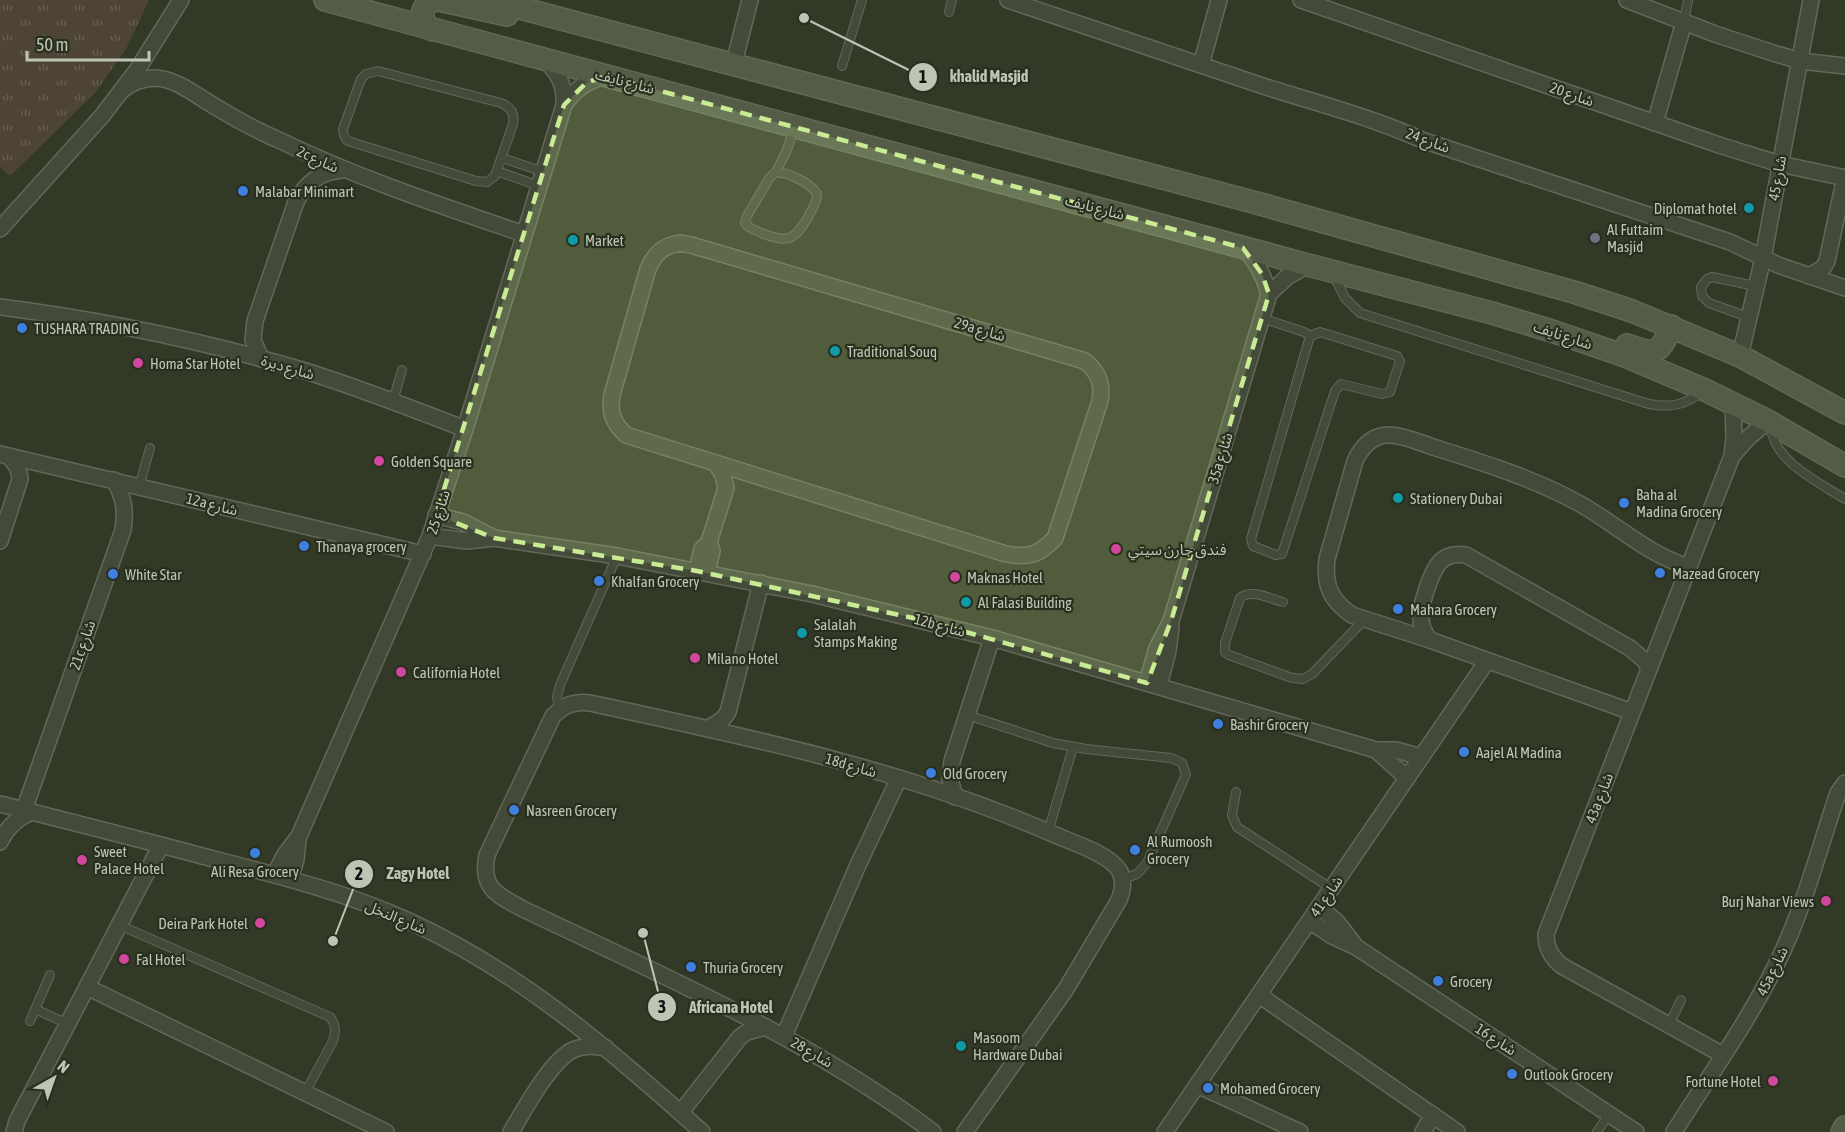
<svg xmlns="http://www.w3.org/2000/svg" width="1845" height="1132" viewBox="0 0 1845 1132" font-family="'Asap Condensed','Noto Sans Arabic',sans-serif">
  <defs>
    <pattern id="park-tufts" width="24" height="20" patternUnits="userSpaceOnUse" patternTransform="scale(1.5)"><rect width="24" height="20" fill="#4d4436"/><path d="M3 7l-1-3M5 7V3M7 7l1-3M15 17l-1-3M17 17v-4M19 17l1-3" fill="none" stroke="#655e51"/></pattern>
  </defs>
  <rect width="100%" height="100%" fill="#323926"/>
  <!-- park -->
  <path fill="url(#park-tufts)" d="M0,0h149l-23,49 -31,44 -85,83 -10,-9z"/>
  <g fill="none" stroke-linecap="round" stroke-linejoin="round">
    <defs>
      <g id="lane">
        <path d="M949,12l3,-12"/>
        <path d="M1684,22l4,-22"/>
        <path d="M842,66l20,-66"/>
        <path d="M378,71l123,32c10,4 14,11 12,21l-18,52 -8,6 -11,-1 -128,-40c-4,-3 -5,-7 -5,-12l18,-50 5,-5z"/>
        <path d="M502,158l42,14"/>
        <path d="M497,171l42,15"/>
        <path d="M776,172c13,1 35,11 41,22 0,9 -5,15 -9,23 -14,24 -20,26 -47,16 -6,-3 -12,-4 -16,-10l2,-7 23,-39z"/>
        <path d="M776,172l11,-22 7,-22"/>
        <path d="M1334,276l11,22 15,15 289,91c23,4 36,1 54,-13"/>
        <path d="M1748,317l-39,-14 -7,-7 -1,-9 6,-8 5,-2 43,9"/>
        <path d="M1262,318l42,14 6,4 -59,203 2,7 23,9 6,-1 53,-163 6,-7 41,10 8,-2 10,-31 -3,-5 -77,-24 -10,4"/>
        <path d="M393,401l9,-31"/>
        <path d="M1771,427c2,34 49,56 74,72"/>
        <path d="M139,487l11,-39"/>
        <path d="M1283,602c-13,-3 -32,-14 -43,-4l-15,45v9l4,3 63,23 11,1 9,-5 53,-55"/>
        <path d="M560,709l-3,-12 3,-12 57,-129"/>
        <path d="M967,715l86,28 33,6 85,9 11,5 4,11 -2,5 -37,84 -10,11 -14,5"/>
        <path d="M1236,792l-4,23 5,12 95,62"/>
        <path d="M1048,832l25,-85"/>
        <path d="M119,925l211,92c6,8 6,14 3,24l-28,52"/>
        <path d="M35,1009l33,15"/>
        <path d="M30,1021l20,-46"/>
        <path d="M1669,1025l12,-25"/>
        <path d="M1597,1132l12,-18"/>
      </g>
      <g id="street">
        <path d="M1008,0c85,29 170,58 255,86 53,17 108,31 159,54l308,102 48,23 67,23"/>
        <path d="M1301,0l418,145 61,19 65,14"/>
        <path d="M1627,0l88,34 58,19 27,8 45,5"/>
        <path d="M734,63l16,-63"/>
        <path d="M1201,65l18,-65"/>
        <path d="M121,91c12,-10 26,-15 42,-12 19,4 37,19 53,28 21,13 42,24 65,34 79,38 161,65 243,93"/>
        <path d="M564,105c11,-16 23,-24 41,-29"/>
        <path d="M1655,123l29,-101"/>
        <path d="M0,229l102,-113 35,-46 44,-70"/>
        <path d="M680,243l11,2 394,116c14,12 18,23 15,40l-45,137c-16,17 -26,20 -49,16l-380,-119c-13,-12 -17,-23 -14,-40l36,-126c7,-16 15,-23 32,-26z"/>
        <path d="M1243,248c14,13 21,28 26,46"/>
        <path d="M1809,276l14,-8 4,-7 18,-84"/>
        <path d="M0,307c102,13 203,34 302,63 55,17 109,38 163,59"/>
        <path d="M1740,356l23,-98 48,-258"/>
        <path d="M261,359l-8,-19 2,-19 41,-119c10,-20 24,-30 46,-32"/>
        <path d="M0,454l423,100"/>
        <path d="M1732,456l17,-19 19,-16"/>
        <path d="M436,515l27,7 31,16"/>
        <path d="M430,536l37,5 27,-3 123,18 195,38 180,44 384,112h20l25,7"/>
        <path d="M0,541l20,-62c-1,-10 -4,-15 -11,-22"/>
        <path d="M697,571l5,-22 7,-7 17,-54 -3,-13 -7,-11"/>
        <path d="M707,573l5,-22 -3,-9"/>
        <path d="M1430,640c-6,-7 -9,-14 -9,-22 -1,-13 11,-50 21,-58 8,-6 15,-6 24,-5l164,93 14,12 5,8"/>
        <path d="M1147,683l10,-35 14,-27 98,-327 18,-17 21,-12"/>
        <path d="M1159,686l9,-35 3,-24"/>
        <path d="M1632,712l-202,-72 -78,-25c-22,-15 -28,-30 -25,-56l28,-98c7,-15 17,-26 34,-26 15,0 31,8 44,12 51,16 103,32 149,58 36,21 67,50 107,62"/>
        <path d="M709,728l14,-9 5,-7 33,-129"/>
        <path d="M1376,750l31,28"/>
        <path d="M955,797l-5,-18 2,-18 40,-123"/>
        <path d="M0,804c67,17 135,34 202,52 70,18 141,35 207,65 111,51 203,130 293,211"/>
        <path d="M24,810l99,-280c3,-19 1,-33 -9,-50"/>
        <path d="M0,842c7,-15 17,-24 32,-30"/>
        <path d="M275,874l9,-18 15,-20 131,-300 35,-107 99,-324c1,-19 -5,-33 -20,-45"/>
        <path d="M290,878l6,-18 2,-21"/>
        <path d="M1319,907l18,15 17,22"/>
        <path d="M1310,921l22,15 24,11 280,185"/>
        <path d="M87,987l299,145"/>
        <path d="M1259,995l198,137"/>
        <path d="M784,1036l74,-171 41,-87"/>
        <path d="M1723,1055l-161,-89c-11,-9 -16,-18 -16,-32l186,-478 2,-17 -1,-36"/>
        <path d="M1197,1085l103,47"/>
        <path d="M681,1112l59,-75 7,-5 19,-5"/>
        <path d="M14,1132l3,-11 144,-276"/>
        <path d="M511,1132c13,-22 40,-72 62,-82 11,-5 21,-4 33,-2"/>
        <path d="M933,1132c-125,-94 -270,-156 -410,-223 -26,-14 -43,-21 -36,-54l66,-139c11,-11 21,-15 37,-13 159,34 321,68 470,134 17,7 49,18 59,33 6,10 4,20 0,30l-53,89 -101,143"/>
        <path d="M1165,1132l322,-471"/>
        <path d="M1423,1132l10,-17"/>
        <path d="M1674,1132c35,-56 75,-111 104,-171 26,-53 41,-112 60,-168l7,-10"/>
      </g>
      <g id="secondary">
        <path d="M325,0l983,265 184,48 60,18 73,25 80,34 63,31 77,45"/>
        <path d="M439,0l68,15"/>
        <path d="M490,0l763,202 324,91 55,18 108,45 105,57"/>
        <path d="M432,30c-13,-9 -13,-25 3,-30"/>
        <path d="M1627,345c29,10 32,11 44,-19"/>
        <path d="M1842,1132l3,-5"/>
      </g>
    </defs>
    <!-- lane casing -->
    <use href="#lane" stroke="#626857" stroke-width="10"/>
    <!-- street casing -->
    <use href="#street" stroke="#626857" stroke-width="18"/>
    <!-- secondary casing -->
    <use href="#secondary" stroke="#626857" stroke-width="24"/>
    <!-- lane -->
    <use href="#lane" stroke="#444a39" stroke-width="8"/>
    <!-- street -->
    <use href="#street" stroke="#444a39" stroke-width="15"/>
    <!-- secondary -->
    <use href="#secondary" stroke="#545c48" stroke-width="21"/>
  </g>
  <!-- marked area -->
  <path fill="#c8eb94" fill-opacity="0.2" stroke="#c8eb94" stroke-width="4.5" stroke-dasharray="12 8" stroke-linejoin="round" d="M605,76l638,172 19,26 7,20 -98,327 -24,62 -220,-62 -230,-50 -203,-33 -58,-23 128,-410 22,-22z"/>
  <!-- markers -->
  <g fill="#3f7fe0" stroke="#292f1e" stroke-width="2">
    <circle cx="243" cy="191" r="6"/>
    <circle cx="22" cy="328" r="6"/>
    <circle cx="1624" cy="503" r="6"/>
    <circle cx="304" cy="546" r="6"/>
    <circle cx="1660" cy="573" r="6"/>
    <circle cx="113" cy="574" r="6"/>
    <circle cx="599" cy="581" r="6"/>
    <circle cx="1398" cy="609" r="6"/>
    <circle cx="1218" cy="724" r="6"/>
    <circle cx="1464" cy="752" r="6"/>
    <circle cx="931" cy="773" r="6"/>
    <circle cx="514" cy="810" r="6"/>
    <circle cx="1135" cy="850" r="6"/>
    <circle cx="255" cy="853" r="6"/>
    <circle cx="691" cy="967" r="6"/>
    <circle cx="1438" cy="981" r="6"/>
    <circle cx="1512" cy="1074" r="6"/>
    <circle cx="1208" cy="1088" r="6"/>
  </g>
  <g fill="#0f9aa8" stroke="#292f1e" stroke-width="2">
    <circle cx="1749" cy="208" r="6"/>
    <circle cx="573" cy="240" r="6"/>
    <circle cx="835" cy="351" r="6"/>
    <circle cx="1398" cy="498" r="6"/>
    <circle cx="966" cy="602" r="6"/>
    <circle cx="802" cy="633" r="6"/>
    <circle cx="961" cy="1046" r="6"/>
  </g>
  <circle fill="#6b7280" stroke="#292f1e" stroke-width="2" cx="1595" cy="238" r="6"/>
  <g fill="#d1479c" stroke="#292f1e" stroke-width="2">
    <circle cx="138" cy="363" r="6"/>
    <circle cx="379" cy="461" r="6"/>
    <circle cx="1116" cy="549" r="6"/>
    <circle cx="955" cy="577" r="6"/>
    <circle cx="695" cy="658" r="6"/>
    <circle cx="401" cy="672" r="6"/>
    <circle cx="82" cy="860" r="6"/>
    <circle cx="1826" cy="901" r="6"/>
    <circle cx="260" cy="923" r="6"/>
    <circle cx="124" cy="959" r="6"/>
    <circle cx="1773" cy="1081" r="6"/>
  </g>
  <g text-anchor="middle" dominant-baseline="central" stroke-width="4.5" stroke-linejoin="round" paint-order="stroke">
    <!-- street labels -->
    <g font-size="15" fill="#bfc5b5" stroke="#292f1e">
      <text transform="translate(625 81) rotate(15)">شارع نايف</text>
      <text transform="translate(1572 94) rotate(19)">شارع 20</text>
      <text transform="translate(1428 140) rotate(20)">شارع 24</text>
      <text transform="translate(318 159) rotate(24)">2c شارع</text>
      <text transform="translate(1777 178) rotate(-80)">شارع 45</text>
      <text transform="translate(1095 207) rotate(15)">شارع نايف</text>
      <text transform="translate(980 329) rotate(16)">29a شارع</text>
      <text transform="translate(1563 335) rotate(18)">شارع نايف</text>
      <text transform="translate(288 367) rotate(16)">شارع ديرة</text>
      <text transform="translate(1220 458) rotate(-73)">35a شارع</text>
      <text transform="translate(212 504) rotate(14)">12a شارع</text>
      <text transform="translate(438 512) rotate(-72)">شارع 25</text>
      <text transform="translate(940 625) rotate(15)">12b شارع</text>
      <text transform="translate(82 645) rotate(-71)">21c شارع</text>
      <text transform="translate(851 765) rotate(16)">18d شارع</text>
      <text transform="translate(1599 798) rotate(-69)">43a شارع</text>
      <text transform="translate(1326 896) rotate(-56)">شارع 41</text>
      <text transform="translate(396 917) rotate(23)">شارع النخل</text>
      <text transform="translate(1772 971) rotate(-64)">45a شارع</text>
      <text transform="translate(1496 1039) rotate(33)">شارع 16</text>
      <text transform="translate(812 1052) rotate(30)">شارع 28</text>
    </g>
    <!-- poi labels -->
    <g font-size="15" fill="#bfc5b5" stroke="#292f1e" text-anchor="start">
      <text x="255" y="191">Malabar Minimart</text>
      <text x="1737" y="208" text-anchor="end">Diplomat hotel</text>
      <text x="1607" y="229">Al Futtaim<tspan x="1607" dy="17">Masjid</tspan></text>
      <text x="585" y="240">Market</text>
      <text x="34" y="328">TUSHARA TRADING</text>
      <text x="847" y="351">Traditional Souq</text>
      <text x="150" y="363">Homa Star Hotel</text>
      <text x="391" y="461">Golden Square</text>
      <text x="1636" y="494">Baha al<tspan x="1636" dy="17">Madina Grocery</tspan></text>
      <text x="1410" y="498">Stationery Dubai</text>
      <text x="316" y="546">Thanaya grocery</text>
      <text x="1128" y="549">فندق جارن سيتي</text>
      <text x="1672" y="573">Mazead Grocery</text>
      <text x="125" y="574">White Star</text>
      <text x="967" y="577">Maknas Hotel</text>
      <text x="611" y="581">Khalfan Grocery</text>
      <text x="978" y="602">Al Falasi Building</text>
      <text x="1410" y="609">Mahara Grocery</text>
      <text x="814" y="624">Salalah<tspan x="814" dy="17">Stamps Making</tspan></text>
      <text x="707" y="658">Milano Hotel</text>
      <text x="413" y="672">California Hotel</text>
      <text x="1230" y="724">Bashir Grocery</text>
      <text x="1476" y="752">Aajel Al Madina</text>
      <text x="943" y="773">Old Grocery</text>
      <text x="526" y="810">Nasreen Grocery</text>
      <text x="1147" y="841">Al Rumoosh<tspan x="1147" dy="17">Grocery</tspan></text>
      <text x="94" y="851">Sweet<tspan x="94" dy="17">Palace Hotel</tspan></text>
      <text x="255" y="871" text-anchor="middle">Ali Resa Grocery</text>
      <text x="1814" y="901" text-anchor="end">Burj Nahar Views</text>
      <text x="248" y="923" text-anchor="end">Deira Park Hotel</text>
      <text x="136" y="959">Fal Hotel</text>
      <text x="703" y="967">Thuria Grocery</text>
      <text x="1450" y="981">Grocery</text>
      <text x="973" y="1037">Masoom<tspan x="973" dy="17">Hardware Dubai</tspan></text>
      <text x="1524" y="1074">Outlook Grocery</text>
      <text x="1761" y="1081" text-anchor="end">Fortune Hotel</text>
      <text x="1220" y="1088">Mohamed Grocery</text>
    </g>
  </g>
  <!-- callouts -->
  <path fill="none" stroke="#bfc5b5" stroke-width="2" d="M804 18L923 77M333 941L359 874M643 933L662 1007"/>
  <g fill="#bfc5b5" stroke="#292f1e" stroke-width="2">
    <circle cx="804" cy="18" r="6"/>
    <circle cx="333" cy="941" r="6"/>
    <circle cx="643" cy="933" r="6"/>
    <circle cx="923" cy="77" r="15"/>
    <circle cx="359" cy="874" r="15"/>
    <circle cx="662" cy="1007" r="15"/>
  </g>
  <g font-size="18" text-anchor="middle" font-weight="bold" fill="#111">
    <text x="923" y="83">1</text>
    <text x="359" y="880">2</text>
    <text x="662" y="1013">3</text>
  </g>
  <g font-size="16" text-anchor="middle" font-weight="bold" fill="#bfc5b5" stroke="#292f1e" stroke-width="4.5" stroke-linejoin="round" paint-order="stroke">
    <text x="989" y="82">khalid Masjid</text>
    <text x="418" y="879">Zagy Hotel</text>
    <text x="731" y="1013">Africana Hotel</text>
  </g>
  <!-- north arrow -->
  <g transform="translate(54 1078) rotate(40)" stroke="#292f1e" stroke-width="4.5" paint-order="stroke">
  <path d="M0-4.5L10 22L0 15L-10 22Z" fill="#bfc5b5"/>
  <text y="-9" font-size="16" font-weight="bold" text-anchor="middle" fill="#bfc5b5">N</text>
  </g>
  <!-- scale -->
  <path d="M27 51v9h122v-9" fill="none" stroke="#bfc5b5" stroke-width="3"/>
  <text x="36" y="51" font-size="18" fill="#bfc5b5" stroke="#292f1e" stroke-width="4.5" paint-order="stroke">50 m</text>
</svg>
